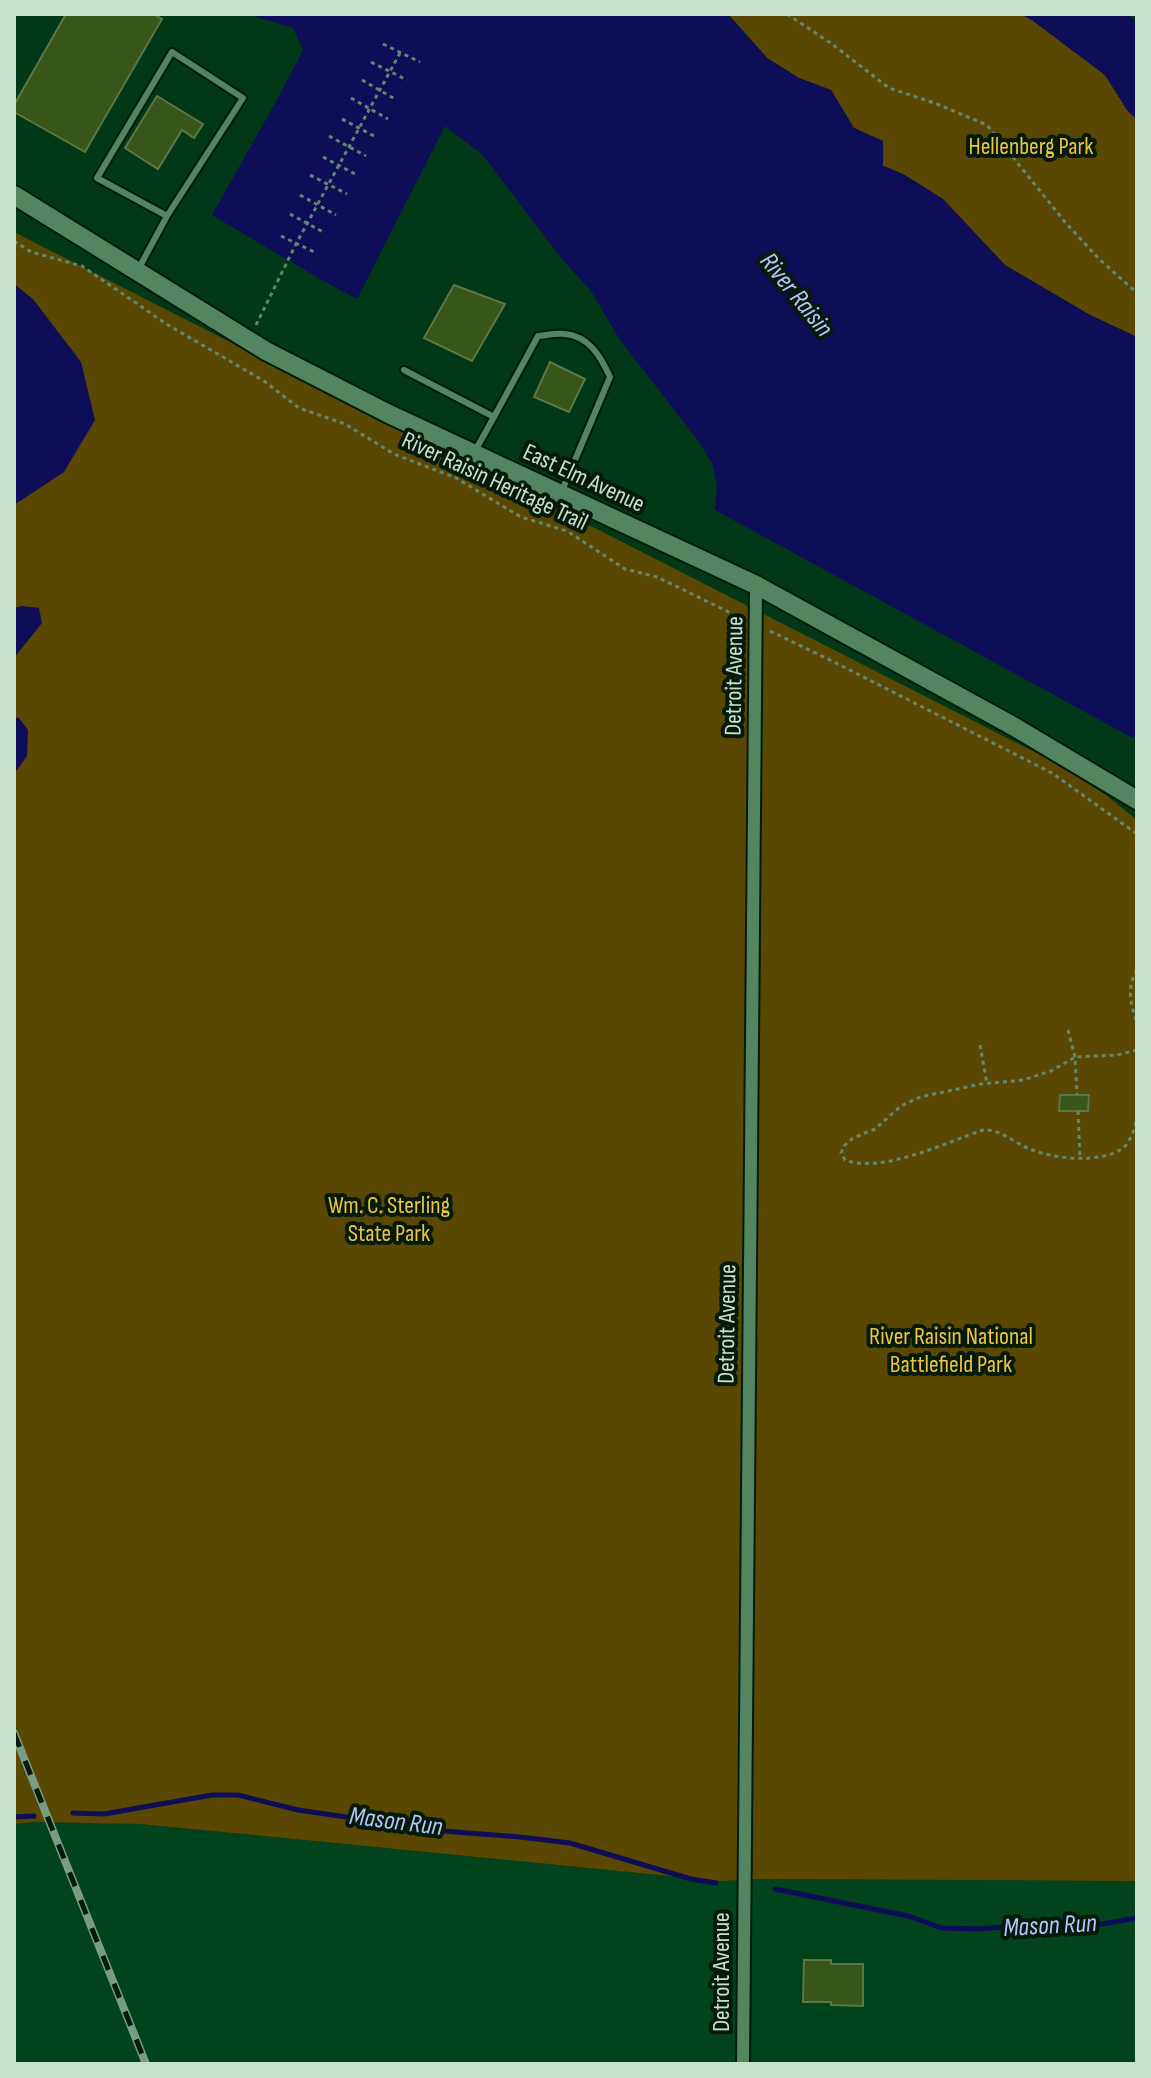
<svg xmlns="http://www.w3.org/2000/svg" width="1151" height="2078" viewBox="0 0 1151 2078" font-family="'Sofia Sans Condensed',sans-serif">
  <rect width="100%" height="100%" fill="#013817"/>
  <!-- built -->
  <path fill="#00431d" d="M35,1822l106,2 580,57 41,-2 375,2v183h-1123v-240z"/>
  <!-- green -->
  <g fill="#5a4701">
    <path d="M728,14h292l12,6 73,55 22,35 10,10v217l-47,-22 -85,-50 -62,-66 -40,-25 -20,-8 -1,-25 -28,-13 -23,-38 -32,-12 -32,-20z"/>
    <path d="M14,232l1044,532 48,31 31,25v1061l-375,-2 -41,2 -580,-57 -106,-2 -21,2z"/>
  </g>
  <!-- water -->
  <g fill="#0e0d57">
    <path d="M247,14h481l39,44 32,20 32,12 23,38 29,13v25l20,8 40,25 62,66 85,50 47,22v401l-6,-1 -416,-227 2,-25 -5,-22 -15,-24 -77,-99 -29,-49 -29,-32 -80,-105 -37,-28 -88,173 -37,-20 -108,-64 66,-117 25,-48 -10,-22z"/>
    <path d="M1020,14h107l10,7v99l-10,-10 -22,-35 -73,-55z"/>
    <path d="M14,284l19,15 48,63 14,58 -31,52 -50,33z"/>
    <path d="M22,606l17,2 3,15 -28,35v-50z"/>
    <path d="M14,717l5,1 9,12 -1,26 -10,14 -3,1z"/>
  </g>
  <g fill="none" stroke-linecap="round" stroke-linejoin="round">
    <!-- stream -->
    <g stroke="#0e0d57" stroke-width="5">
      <path d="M73,1813l31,1 108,-19h26l60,15 145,21 77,6 50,6 121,36 25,4"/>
      <path d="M14,1817l20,-1"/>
      <path d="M775,1889l133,27 34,12 36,1 50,-4 45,4 64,-11"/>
    </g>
  </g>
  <!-- building -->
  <g fill="#385619" stroke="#5c7645" stroke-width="2">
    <path d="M66,14h87l9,5 -77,133 -71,-40v-7z"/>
    <path d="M157,96l46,28 -9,14 -12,-8 -24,39 -33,-21z"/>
    <path d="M454,285l51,19 -33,57 -48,-23z"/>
    <path d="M550,362l35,17 -16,33 -35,-15z"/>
    <path d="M1060,1095h29l-1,16h-29z"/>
    <path d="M804,1960h27v4h32v42l-32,-1v-3h-28z"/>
  </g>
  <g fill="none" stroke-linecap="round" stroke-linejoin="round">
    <defs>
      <g id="lane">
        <path d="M139,268l28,-52 -70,-38 75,-126 71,46 -76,118"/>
        <path d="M404,370l90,47 -19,34"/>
        <path d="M494,417l44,-81c9,-1 19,-3 27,-2 24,2 36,23 45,43l-49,116"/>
      </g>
      <path id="street" d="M743,2064l13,-1479"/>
      <path id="secondary" d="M14,195l252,156 123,63 367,171 257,141 124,74"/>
    </defs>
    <!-- lane casing -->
    <use href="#lane" stroke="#021b0a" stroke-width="10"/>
    <!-- street casing -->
    <use href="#street" stroke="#021b0a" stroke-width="16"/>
    <!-- secondary casing -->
    <use href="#secondary" stroke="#021b0a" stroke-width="22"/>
    <!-- path -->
    <g stroke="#5f886d" stroke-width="3" stroke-dasharray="4 4" stroke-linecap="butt">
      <path d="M787,14l45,30 57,44 48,16 50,21 78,97 34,37 38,34"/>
      <path d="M383,44l37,18"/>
      <path d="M371,62l36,18"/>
      <path d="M362,80l33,19"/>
      <path d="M351,98l37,21"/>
      <path d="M342,119l34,18"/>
      <path d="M329,136l37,20"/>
      <path d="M323,157l34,18"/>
      <path d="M310,175l37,19"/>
      <path d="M300,195l36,20"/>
      <path d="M290,214l35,19"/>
      <path d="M281,236l33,16"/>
      <path d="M14,241l17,11 51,14 86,59 96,56 35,27 46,16 49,30 62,24 65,39 46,14 58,38 32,8 84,41"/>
      <path d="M256,325l40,-81 104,-191"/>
      <path d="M770,631l62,30 220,112 85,61"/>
      <path d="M1137,970c-11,18 -6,35 0,53"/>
      <path d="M1068,1030l7,27 2,38"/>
      <path d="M980,1045l7,39"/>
      <path d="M1137,1050l-20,5 -42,2 -24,14 -28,9 -42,4 -61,13 -19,9 -26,23 -22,9 -9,8 -3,7 4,7c37,14 102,-18 138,-30 18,-1 31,13 47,19 23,10 71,15 93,-1 8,-7 11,-19 14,-29"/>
      <path d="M1078,1111l2,47"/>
    </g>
    <!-- lane -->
    <use href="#lane" stroke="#538560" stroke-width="6"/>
    <!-- street -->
    <use href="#street" stroke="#538560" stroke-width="12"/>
    <!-- secondary -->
    <use href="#secondary" stroke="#538560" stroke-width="18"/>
    <defs>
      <path id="rail" d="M14,1733l132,331"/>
    </defs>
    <!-- rail casing -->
    <use href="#rail" stroke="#789d84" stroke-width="8"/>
    <!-- rail -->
    <use href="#rail" stroke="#061a0c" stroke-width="5" stroke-dasharray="15" stroke-linecap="butt"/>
  </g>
  <g text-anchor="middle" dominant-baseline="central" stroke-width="8" stroke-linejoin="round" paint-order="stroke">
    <!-- park labels -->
    <g font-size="24" fill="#edc541" stroke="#061a0c">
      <text x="1031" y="146">Hellenberg Park</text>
      <text x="389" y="1205">Wm. C. Sterling<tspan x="389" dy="28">State Park</tspan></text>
      <text x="951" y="1336">River Raisin National<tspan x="951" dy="28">Battlefield Park</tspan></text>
    </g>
    <!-- street labels -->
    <g font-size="24" fill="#c7e1cc" stroke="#061a0c">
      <text transform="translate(584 478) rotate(25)">East Elm Avenue</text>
      <text transform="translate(495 481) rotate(25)">River Raisin Heritage Trail</text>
      <text transform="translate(734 676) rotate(-89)">Detroit Avenue</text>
      <text transform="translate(727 1324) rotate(-89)">Detroit Avenue</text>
      <text transform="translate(721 1972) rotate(-90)">Detroit Avenue</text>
    </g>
    <!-- water labels -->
    <g font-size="26" font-style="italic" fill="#b6c6fa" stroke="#061a0c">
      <text transform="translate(796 295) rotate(51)">River Raisin</text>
      <text transform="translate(396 1822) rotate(7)">Mason Run</text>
      <text transform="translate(1050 1926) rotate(-3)">Mason Run</text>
    </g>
  </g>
  <!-- border -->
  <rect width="1151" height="2078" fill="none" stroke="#c7e1cc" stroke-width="32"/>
</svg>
